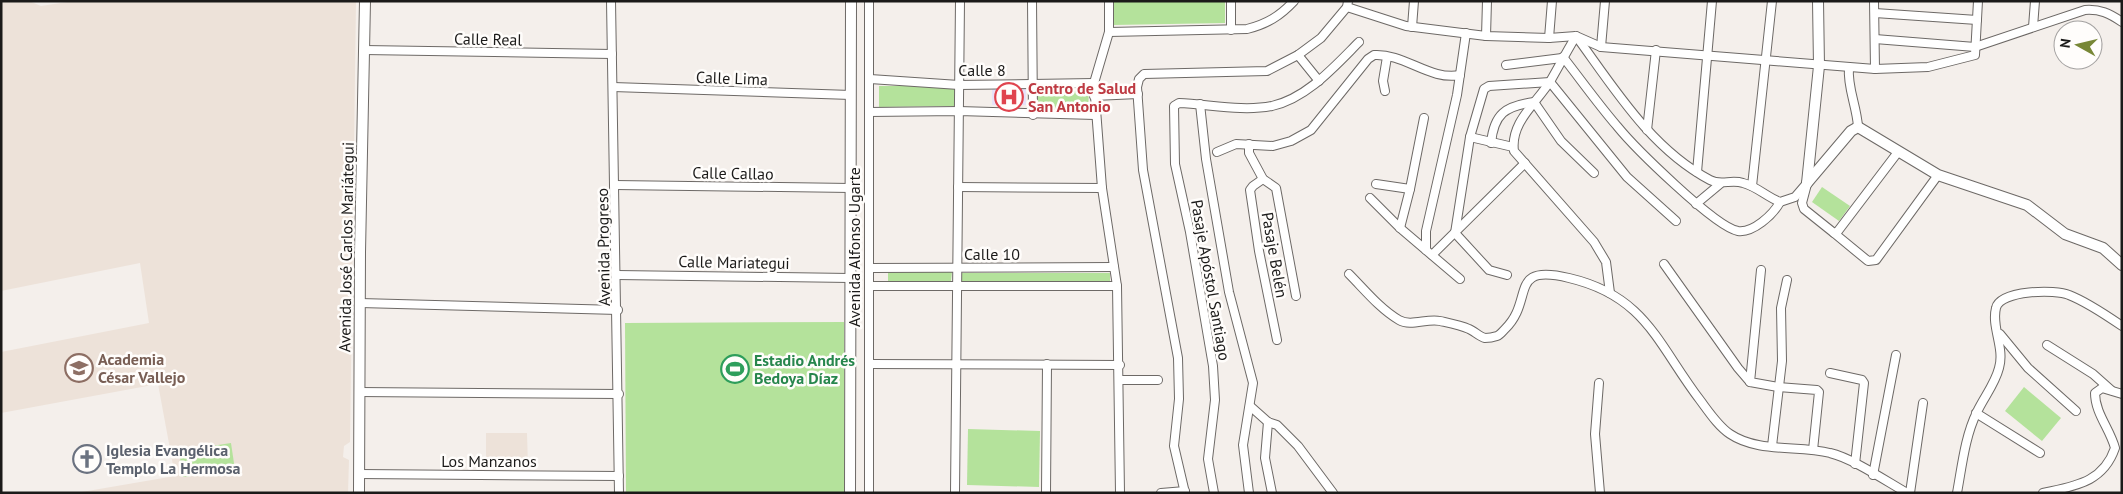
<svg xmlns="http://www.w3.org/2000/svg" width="2123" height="494" viewBox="0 0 2123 494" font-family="'PT Sans',sans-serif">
  <rect width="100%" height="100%" fill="#f4efeb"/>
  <!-- built -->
  <g fill="#ede2d9">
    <path d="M1,1h28l12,5 33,-5h282l-6,441 -6,4 -1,11 6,3 -1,33h-272l99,-17 -17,-92 -157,29v-61l148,-29 -9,-60 -139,28z"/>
    <path d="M486,433h41l1,34h-42z"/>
  </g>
  <!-- medical -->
  <rect fill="#e7e2f8" x="992" y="89" width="34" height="16"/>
  <!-- green -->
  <g fill="#b4e29b">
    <path d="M1114,1h111v22l-112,2z"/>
    <path d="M879,86h76v20l-76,1z"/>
    <path d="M1036,88l53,1 -1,22 -52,-1z"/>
    <path d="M1822,187l28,19 -11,15 -27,-19z"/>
    <path d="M888,272h64l-1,9h-63z"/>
    <rect x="962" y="273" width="148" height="8"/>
    <path d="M844,322l1,171h-219l-1,-170z"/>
    <path d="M2024,387l37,31 -19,23 -37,-30z"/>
    <path d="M968,429l72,2 -1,56 -72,-2z"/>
    <path d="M231,443l4,27 -52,7 -4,-26z"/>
  </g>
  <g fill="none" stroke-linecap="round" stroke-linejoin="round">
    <defs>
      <g id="street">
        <path d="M611,1l8,492"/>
        <path d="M869,1v492"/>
        <path d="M1032,1l1,114"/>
        <path d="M1109,1v31l-15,51 8,105 15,98 3,207"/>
        <path d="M1231,1v29"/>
        <path d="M1874,1l1,68"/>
        <path d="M1347,7l59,19 80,10 63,2 27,-2 25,11 274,22 53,-2 47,-12 3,-54"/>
        <path d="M1875,13l102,7"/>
        <path d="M1412,27l2,-26"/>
        <path d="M2033,27l2,-26"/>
        <path d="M1109,32l138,-3c20,-5 33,-13 47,-28"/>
        <path d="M1486,36l1,-35"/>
        <path d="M1549,38l3,-37"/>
        <path d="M1875,39l100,8 110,-37c15,-1 24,3 37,12"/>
        <path d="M1601,47l4,-46"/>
        <path d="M364,50l248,4"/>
        <path d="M1298,55l21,26"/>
        <path d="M1563,57c18,23 35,47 54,69 17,21 98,101 121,105 15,2 35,-16 42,-29"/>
        <path d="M1506,65l56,-7"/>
        <path d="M1849,68c-2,19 8,39 9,59"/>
        <path d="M870,79l89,6 135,-2"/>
        <path d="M613,87l238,8"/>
        <path d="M1385,91l-2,-10 4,-24"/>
        <path d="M1094,96l44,-2"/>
        <path d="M1200,104l6,55 23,133 24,91 -10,62 6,48"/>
        <path d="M869,112l90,-1 136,4"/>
        <path d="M1647,130l9,-80"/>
        <path d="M1470,137l43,10"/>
        <path d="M1491,143c3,-29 14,-37 43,-41l27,39 33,32"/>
        <path d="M1249,144v9l14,26 13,9 20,108"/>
        <path d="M1217,152l19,-8 37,2 18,-5 20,-11 57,-71 6,-4c30,-2 56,26 86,20"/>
        <path d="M1697,172l15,-171"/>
        <path d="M1263,179l-10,7 -3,4 9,61 18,89"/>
        <path d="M1376,184l34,5"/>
        <path d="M1807,184l-5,19 2,6 30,24 4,-2 60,-79"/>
        <path d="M615,185l236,3"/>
        <path d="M1752,186l20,-185"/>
        <path d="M958,187l144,1"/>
        <path d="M1370,198l30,30 60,51"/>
        <path d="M1696,204l24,-20"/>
        <path d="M1400,228l10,-39 14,-71"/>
        <path d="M1455,233l15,-96 14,-48 5,-3 61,-4 77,95 49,44"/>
        <path d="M1455,233l34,37 18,5"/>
        <path d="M1834,233l34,28 8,-1 62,-85"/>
        <path d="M1426,250v-19l31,-136 9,-62"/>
        <path d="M1432,255l93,-92"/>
        <path d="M1664,264l74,104 12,14"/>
        <path d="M869,268l245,-1"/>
        <path d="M1761,270l-11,112 28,5 39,3 2,2 -6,58"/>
        <path d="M1349,274c15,15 31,35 50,46 12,7 28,-2 41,1 9,2 20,4 29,8 5,2 11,8 16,9 3,0 9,-1 12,-2 3,-1 6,-5 8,-7 30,-29 2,-66 64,-51 77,18 89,67 131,122 9,12 18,26 30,34 28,19 69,11 100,19 22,5 56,28 77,40"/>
        <path d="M617,275l233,3"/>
        <path d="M869,286h248"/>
        <path d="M1610,293l-4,-31 -12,-20 -80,-91c-4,-29 23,-48 37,-71 8,-14 16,-29 25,-44 38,52 75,113 134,144 11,6 21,-1 33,3 13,3 24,14 37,19l15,-5 12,-14"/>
        <path d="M360,303l258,7"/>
        <path d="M2000,334l28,34 48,43"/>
        <path d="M2047,345l46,29 18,16"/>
        <path d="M869,364l251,1"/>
        <path d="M1830,373l32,7 2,3 -9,81"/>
        <path d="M1120,380h38"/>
        <path d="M1599,383l-4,51 5,59"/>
        <path d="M359,392l260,2"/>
        <path d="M1250,406l18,16 9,3 21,21 35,47"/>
        <path d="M1976,413l64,40"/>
        <path d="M1268,422l-3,36 7,35"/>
        <path d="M1772,446l10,-85 -1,-53 6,-28"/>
        <path d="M359,474l260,2"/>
        <path d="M1873,475l23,-120"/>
        <path d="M955,493l5,-492"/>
        <path d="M1046,493l1,-129"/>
        <path d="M1161,493l24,-2"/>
        <path d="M1185,493l-11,-47 5,-47 -1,-41 -35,-188 -6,-83 2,-8 5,-5 123,-3 31,-16 23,-17 26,-31 1,-6"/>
        <path d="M1214,493l-6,-34 7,-59 -2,-34 -23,-134 -15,-68 -1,-58 5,-3c29,1 63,9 93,3 35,-8 62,-39 87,-64"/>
        <path d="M1910,493l13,-90"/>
        <path d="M1957,493c5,-27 8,-57 20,-81 7,-15 18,-28 22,-44 6,-20 -8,-41 -3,-60 4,-18 60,-19 73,-13 18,7 37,20 53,31"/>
        <path d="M2043,493c31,-7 60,-10 72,-45 -5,-19 -20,-35 -20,-55l7,-5 20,6"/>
      </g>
      <g id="secondary">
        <path d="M1807,183l44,-52 7,-4 80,48 89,30 38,29 38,14 19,17"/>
        <path d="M1807,183l12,-117 -1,-65"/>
        <path d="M359,493l1,-241 5,-251"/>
        <path d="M850,493l1,-492"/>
      </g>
    </defs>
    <!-- street casing -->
    <use href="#street" stroke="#6d6966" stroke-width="10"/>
    <!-- secondary casing -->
    <use href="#secondary" stroke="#6d6966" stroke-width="12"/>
    <!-- street -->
    <use href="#street" stroke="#fff" stroke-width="8"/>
    <!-- secondary -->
    <use href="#secondary" stroke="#fff" stroke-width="10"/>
  </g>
  <!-- icons -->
  <defs>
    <symbol id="hospital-ring" viewBox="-11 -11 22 22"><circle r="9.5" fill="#fffdfb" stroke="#e0444e" stroke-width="1.5"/><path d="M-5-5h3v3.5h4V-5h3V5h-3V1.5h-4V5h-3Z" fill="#e0444e"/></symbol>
    <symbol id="school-ring" viewBox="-11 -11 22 22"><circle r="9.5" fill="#fffdfb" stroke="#8d6e63" stroke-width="1.5"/><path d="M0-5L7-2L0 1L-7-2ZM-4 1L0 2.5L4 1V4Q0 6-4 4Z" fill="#8d6e63"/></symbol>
    <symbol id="stadium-ring" viewBox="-11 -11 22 22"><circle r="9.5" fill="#fffdfb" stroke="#2e9e5b" stroke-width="1.5"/><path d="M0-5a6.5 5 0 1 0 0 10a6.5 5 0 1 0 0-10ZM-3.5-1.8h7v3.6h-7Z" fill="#2e9e5b"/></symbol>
    <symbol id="church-ring" viewBox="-11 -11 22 22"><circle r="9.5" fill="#fffdfb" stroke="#6b7280" stroke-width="1.5"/><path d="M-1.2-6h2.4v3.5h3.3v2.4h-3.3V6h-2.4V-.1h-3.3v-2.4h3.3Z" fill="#6b7280"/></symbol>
  </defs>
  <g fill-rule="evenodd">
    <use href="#hospital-ring" x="993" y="81" width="32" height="32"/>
    <use href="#school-ring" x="63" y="352" width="32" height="32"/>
    <use href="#stadium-ring" x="719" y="353" width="32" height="32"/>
    <use href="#church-ring" x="71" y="443" width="32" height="32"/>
  </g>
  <g text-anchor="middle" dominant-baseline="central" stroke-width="5" stroke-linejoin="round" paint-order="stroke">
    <!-- street labels -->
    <g font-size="16" fill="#1b1a19" stroke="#fffdfb">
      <text transform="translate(488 39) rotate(1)">Calle Real</text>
      <text x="982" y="70">Calle 8</text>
      <text transform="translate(732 78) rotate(2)">Calle Lima</text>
      <text transform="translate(733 173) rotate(1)">Calle Callao</text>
      <text transform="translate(346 247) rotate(-89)">Avenida José Carlos Mariátegui</text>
      <text transform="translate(603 247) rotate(-91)">Avenida Progreso</text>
      <text transform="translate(854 247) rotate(-90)">Avenida Alfonso Ugarte</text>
      <text x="992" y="254">Calle 10</text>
      <text transform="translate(1275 255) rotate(80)">Pasaje Belén</text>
      <text transform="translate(734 262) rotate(1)">Calle Mariategui</text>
      <text transform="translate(1211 280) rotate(80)">Pasaje Apóstol Santiago</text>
      <text x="489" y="461">Los Manzanos</text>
    </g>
    <!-- health labels -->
    <g font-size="16" font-weight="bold" fill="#be3a42" stroke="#fffdfb" text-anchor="start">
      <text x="1028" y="88">Centro de Salud<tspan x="1028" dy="18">San Antonio</tspan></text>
    </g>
    <!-- education labels -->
    <g font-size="16" font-weight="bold" fill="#785e54" stroke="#fffdfb" text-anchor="start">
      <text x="98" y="359">Academia<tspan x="98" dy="18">César Vallejo</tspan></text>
    </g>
    <!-- leisure labels -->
    <g font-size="16" font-weight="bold" fill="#27864d" stroke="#fffdfb" text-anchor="start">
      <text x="754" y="360">Estadio Andrés<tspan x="754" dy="18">Bedoya Díaz</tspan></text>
    </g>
    <!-- worship labels -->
    <g font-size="16" font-weight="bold" fill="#5b616d" stroke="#fffdfb" text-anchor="start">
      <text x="106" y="450">Iglesia Evangélica<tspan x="106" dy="18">Templo La Hermosa</tspan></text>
    </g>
  </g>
  <!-- border -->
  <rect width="2123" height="494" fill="none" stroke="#1b1a19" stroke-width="5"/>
  <!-- north arrow -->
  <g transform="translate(2078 45) rotate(278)"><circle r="24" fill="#fffdfb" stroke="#a4a2a1"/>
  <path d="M0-4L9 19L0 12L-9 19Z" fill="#788736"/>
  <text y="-8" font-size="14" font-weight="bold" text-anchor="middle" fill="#1b1a19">N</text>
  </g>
</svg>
